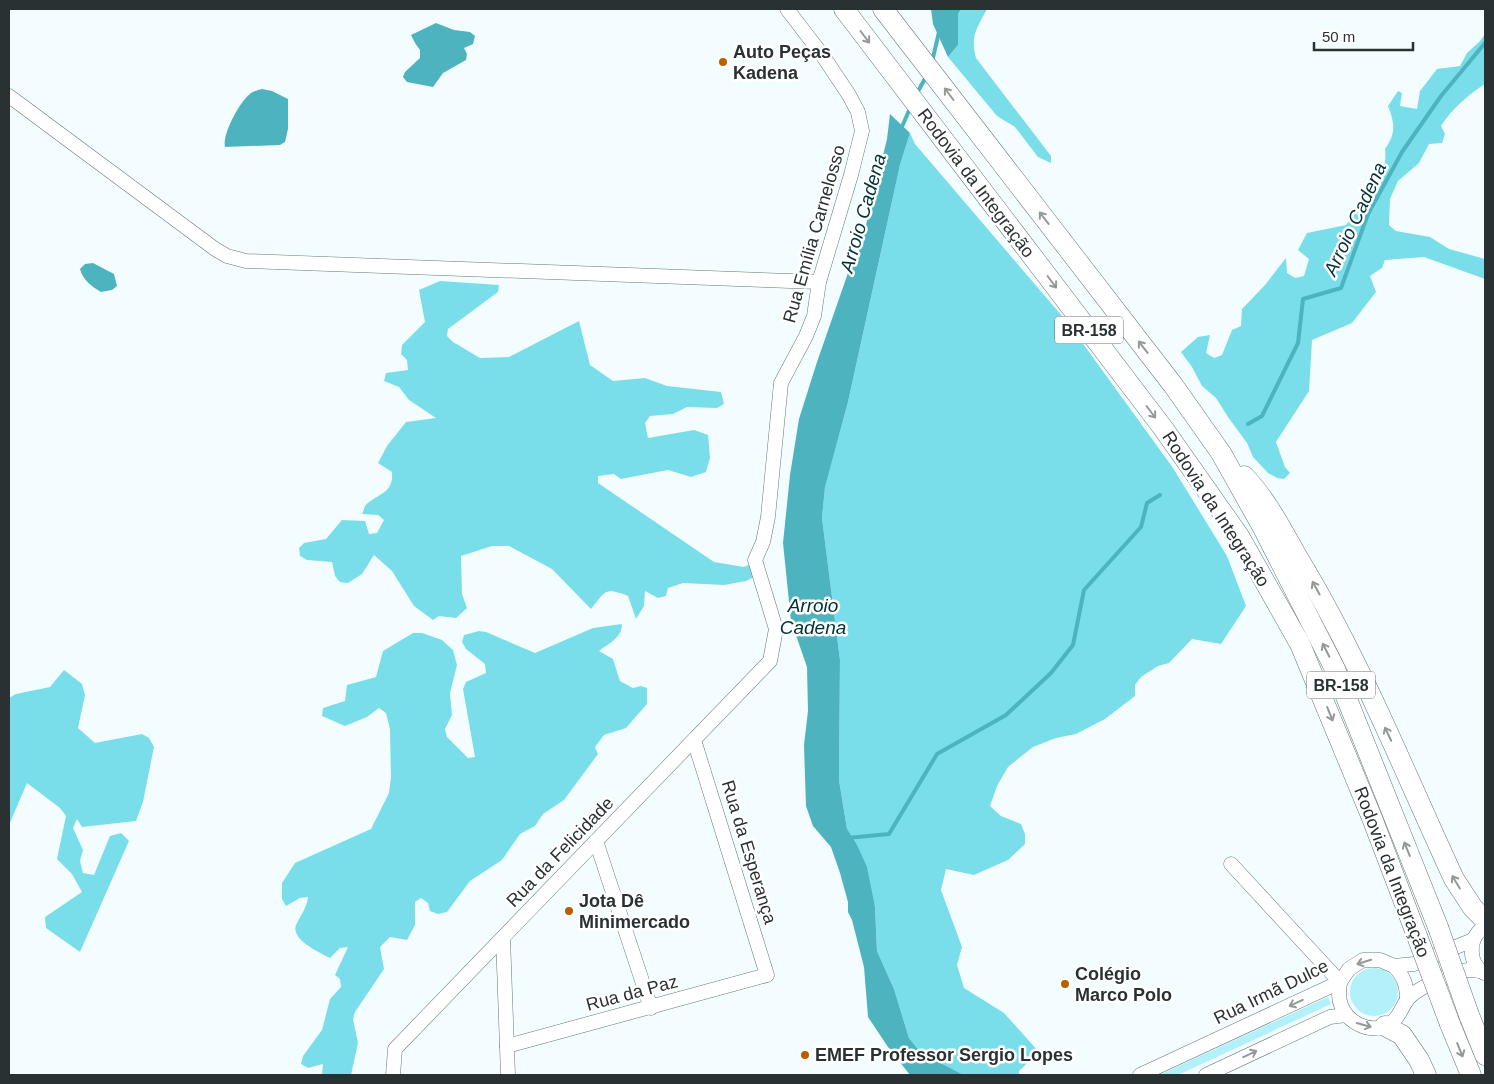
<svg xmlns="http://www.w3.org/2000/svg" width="1494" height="1084" viewBox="0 0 1494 1084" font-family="Arial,sans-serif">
  <rect width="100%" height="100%" fill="#f3fdff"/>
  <!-- green -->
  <g fill="#b2f1f9">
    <circle cx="1374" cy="992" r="24"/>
    <path d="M1328,997l3,7 -153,71h-19z"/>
  </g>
  <!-- forest -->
  <g fill="#7adeea">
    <path d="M961,9h26c-10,19 -17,27 -11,49l75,98v7l-13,-6 -23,-30 -18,-11 -49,-59 10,-12v-31z"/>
    <path d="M1485,34v50c-16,10 -34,26 -44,42l4,8 -3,9 -13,1 -10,19 -21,18 -8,18 -1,26 7,6 34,6 19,12 36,10v20l-61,-22 -39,3 -3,8 -12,8 6,16 -24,31 -40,17 -3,51 -33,51 9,25 5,6 -6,6 -7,-1 -9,-5 -15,-16 -6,-14 -19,-26 -12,-19 -14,-12 -10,-19 -11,-15 17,-15 12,-2 -4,18 8,5 8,-3 10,-25 9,-4 1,-17 23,-24 21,-27 1,15 8,5 9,-2 5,-17 -11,-9 9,-17 39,-8 15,-19 -2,-9c16,-14 29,-25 26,-48 11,-16 10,-25 3,-43l10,-15 4,2 -2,13 17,3 3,-18 17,-22 23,-3 7,-13 13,-12z"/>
    <path d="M910,133l5,11 153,179 105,145 54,88 19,50 -25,38 -29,-5 -23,24 -11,3 -17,11 -6,8v11l-30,23 -29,15 -20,4 -23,9 -25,20 -11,19 -7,20 11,10 20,8 4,10v10l-17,16 -34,15 -28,-6 -5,21 21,57 -5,18 7,23 40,25 35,39 -20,19v4h-55l-43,-22 -12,-15 -15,-49 -17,-38 -2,-44 -28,-78 -8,-49 1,-120 -18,-142 3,-32 23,-84 52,-237z"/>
    <path d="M440,281l59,4 -1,7 -50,37 -1,7 6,6 27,16 29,-1 70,-36 11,44 23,16 32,-3 22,8 54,6 3,12 -7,4 -30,-1 -14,7 -23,2 -5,7 3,15 46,-8 14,5 2,23 -4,14 -15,5 -23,-7 -47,9 -7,-5 -16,2v7l116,79 30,5 7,-3 3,13 -8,4 -22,4 -41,-2 -15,5 -2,8 -8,2 -13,-7 -1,15 -8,13 -8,-23c-24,-9 -22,-5 -37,13l-39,-40 -43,-23h-17l-31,10 1,38 5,14 -11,10 -17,-2 -6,4 -19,-14 -22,-35 -18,-16 -12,19 -14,9 -8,-1 -5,-6 -3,-14 -25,-2 -7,-4 -1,-8 5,-5 22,-4 16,-19 23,1 4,13 8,-1 7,-13 -6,-5 -16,-1c1,-2 2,-5 3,-8 10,-12 29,-11 27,-34l-14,-9 9,-17 19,-24 30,-4 -27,-18 -10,-13 -15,-6 2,-8 22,-3 -1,-10 -6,-6 1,-9 23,-23 -6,-32z"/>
    <path d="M622,624c0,14 -13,19 -23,27l14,8 7,22 13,7 8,-2 6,2v16l-21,24 -22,7 -9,12 3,7 -34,46 -21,14 -8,12 -15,8 -18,26 -32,21 -23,31 -9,2 -8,-3 -2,-8 -7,-5 -6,4v23l-8,15 -17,-3 -10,10 4,22 -29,43 -2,7 5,24 -7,32h-29l1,-11 -15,4 -7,-4 2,-8 19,-26 8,-31 11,-12 -1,-8 -5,-4 13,-28 -8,1 -10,10c-11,-6 -42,-19 -33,-35 4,-8 10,-16 11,-26l-8,1 -14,8 -4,-7v-16l13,-20 76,-34 18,-36 2,-16 -1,-48 -4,-16 -7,-5 -12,9 -22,9 -23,-10 1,-8 22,-7 2,-16 29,-8 7,-26 30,-18h9l20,7 11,10 4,15 -7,28 2,22 -7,14 2,8 21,21 7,-1 -12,-68 3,-7 20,-9 -1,-9 -19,-15 -4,-7 2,-7 15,-4 7,1 49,21 58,-25z"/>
    <path d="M64,670l18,14 3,11 -7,33 17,15 47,-9 7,4 5,9 -11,55 -7,19 -54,6 -5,-8 -4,9 10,22 -3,11 3,12 11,2 16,-39 11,-3 8,8 -49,111 -34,-24 -1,-11 37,-25 -10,-18 -15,-15 9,-43 -6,-8 -33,-25 -18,42v-127l7,-4 34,-7z"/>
  </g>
  <!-- water -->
  <g fill="#4db4bf">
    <path d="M931,9h30l-3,5v31l-10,12 -15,-33z"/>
    <path d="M436,23l18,7 16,2 5,4 -2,8 -9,4 3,6 -1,6 -23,13 -10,14 -26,-5 -4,-5 2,-5 15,-14v-8l-5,-7 -4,-8z"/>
    <path d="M262,89l10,2 16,8v30l-3,13 -5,3 -55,2c-3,-13 15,-46 26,-54 3,-2 8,-3 11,-4z"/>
    <path d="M890,114l20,19 -10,32 -52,237 -23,85 -3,31 18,142 -1,120 8,49 10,16 10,22 8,40 2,44 17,38 15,49 12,15 43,22h-54l-22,-28 -20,-30 -4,-50 -12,-47 -4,-8v-10l-8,-29 -9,-26 -18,-21 -7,-20 -2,-61 4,-34 -1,-44 -16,-46 -8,-78 7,-68 9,-56 18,-57 31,-89 11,-22 4,-14 24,-98z"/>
    <path d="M93,263l21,11 3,12 -5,4 -11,2c-10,-6 -18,-12 -21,-23l5,-5z"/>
  </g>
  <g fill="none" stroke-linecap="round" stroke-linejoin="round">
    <!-- stream -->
    <g stroke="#4db4bf" stroke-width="4">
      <path d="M932,62l7,-30"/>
      <path d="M916,95l11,-20"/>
      <path d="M901,129l10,-23"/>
      <path d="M1248,424l14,-8 36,-73 5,-44 38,-11 27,-74 34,-62 39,-56 44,-53"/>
      <path d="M847,838l42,-4 48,-80 69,-39 45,-42 22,-28 11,-55 57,-63 6,-24 13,-8"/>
    </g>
    <defs>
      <g id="minor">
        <path d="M9,96l206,153 12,7 19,5 573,21"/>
        <path d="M596,841l55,167"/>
        <path d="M1231,864l109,118"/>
        <path d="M503,938l5,137"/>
        <path d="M1394,966c10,11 13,19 13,34"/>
        <path d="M1484,973c-17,-10 -16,-37 1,-46"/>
        <path d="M1340,982c-1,8 -2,16 1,23 6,17 27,28 44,21 15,-7 14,-15 22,-26 8,-11 47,-29 61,-30 4,0 8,0 11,1"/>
        <path d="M507,1046l260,-71 -73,-235"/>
        <path d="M393,1075l2,-26 375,-388 6,-32 -21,-69 8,-18 5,-25 13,-134 25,-47 8,-20 5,-34 32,-107 11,-44 -4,-19 -9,-17 -26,-39 -36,-47"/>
        <path d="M1140,1075l200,-93 9,-13 14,-9h17l14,6 20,-2 59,-24"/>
        <path d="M1206,1075l124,-58 16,-2"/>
      </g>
      <g id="highway">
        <path d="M844,9l319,419 76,108 61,108 72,174 45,118"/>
        <path d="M883,9l290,376 48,68 41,73 73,143 103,258"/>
        <path d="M1244,476c23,24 38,54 54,82 62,102 106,213 156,321l19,29 12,12"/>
        <path d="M1469,1015l16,40"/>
        <path d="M1450,1024l21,51"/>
        <path d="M1385,1026l17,9 17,25 7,15"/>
      </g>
    </defs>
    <!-- minor casing -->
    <use href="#minor" stroke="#677779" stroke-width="15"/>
    <!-- highway casing -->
    <use href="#highway" stroke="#677779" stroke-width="21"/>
    <!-- minor -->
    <use href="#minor" stroke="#fff" stroke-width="14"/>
    <!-- highway -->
    <use href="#highway" stroke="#fff" stroke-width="20"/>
    <defs>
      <g id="highway-bridge">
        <path d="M1438,927l31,88"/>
        <path d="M1417,936l33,88"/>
      </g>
    </defs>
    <!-- highway-bridge casing -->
    <use href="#highway-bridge" stroke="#677779" stroke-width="21" stroke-linecap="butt"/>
    <!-- highway-bridge -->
    <use href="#highway-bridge" stroke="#fff" stroke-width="20"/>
  </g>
  <!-- one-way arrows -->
  <defs><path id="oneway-shaft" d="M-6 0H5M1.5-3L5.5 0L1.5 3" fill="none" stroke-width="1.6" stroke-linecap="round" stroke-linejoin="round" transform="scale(1.25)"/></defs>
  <g stroke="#949898">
    <use href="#oneway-shaft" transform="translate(865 37) rotate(53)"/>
    <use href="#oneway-shaft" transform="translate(949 94) rotate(-127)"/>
    <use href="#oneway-shaft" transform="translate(1044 218) rotate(-128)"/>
    <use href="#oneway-shaft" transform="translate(1052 282) rotate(53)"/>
    <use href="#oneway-shaft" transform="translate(1143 347) rotate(-128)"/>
    <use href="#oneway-shaft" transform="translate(1151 412) rotate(53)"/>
    <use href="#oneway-shaft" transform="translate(1316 588) rotate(-119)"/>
    <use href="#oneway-shaft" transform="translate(1326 650) rotate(-117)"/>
    <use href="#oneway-shaft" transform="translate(1330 714) rotate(68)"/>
    <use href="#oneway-shaft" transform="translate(1388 734) rotate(-115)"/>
    <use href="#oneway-shaft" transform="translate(1407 849) rotate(-112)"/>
    <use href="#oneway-shaft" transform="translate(1456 882) rotate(-121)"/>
    <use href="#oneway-shaft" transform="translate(1364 962) rotate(163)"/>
    <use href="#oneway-shaft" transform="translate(1296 1003) rotate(155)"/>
    <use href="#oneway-shaft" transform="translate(1364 1025) rotate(16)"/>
    <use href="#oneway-shaft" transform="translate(1460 1050) rotate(68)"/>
    <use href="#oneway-shaft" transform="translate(1250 1054) rotate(-25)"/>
  </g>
  <!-- markers -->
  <g fill="#b95f00" stroke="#fff" stroke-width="2">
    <circle cx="723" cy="62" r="5"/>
    <circle cx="569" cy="911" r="5"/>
    <circle cx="1065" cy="984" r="5"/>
    <circle cx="805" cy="1055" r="5"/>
  </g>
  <g text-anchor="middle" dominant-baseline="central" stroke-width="5" stroke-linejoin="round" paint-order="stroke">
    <!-- shield labels -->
    <g fill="#fff" stroke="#6a6f70" stroke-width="1">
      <rect x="1055" y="316.5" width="68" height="27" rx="4"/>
      <rect x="1307" y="671.5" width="68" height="27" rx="4"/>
    </g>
    <g font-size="16" font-weight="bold" fill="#2a3132">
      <text x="1089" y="330">BR-158</text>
      <text x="1341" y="685">BR-158</text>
    </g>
    <!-- poi labels -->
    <g font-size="18" font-weight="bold" fill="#2a3132" stroke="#fff" text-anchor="start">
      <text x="733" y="52">Auto Peças<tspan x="733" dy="21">Kadena</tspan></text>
      <text x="579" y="901">Jota Dê<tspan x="579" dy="21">Minimercado</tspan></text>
      <text x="1075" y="974">Colégio<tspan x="1075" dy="21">Marco Polo</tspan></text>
      <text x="815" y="1055">EMEF Professor Sergio Lopes</text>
    </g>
    <!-- street labels -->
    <g font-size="18" fill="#2a3132" stroke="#fff">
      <text transform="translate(976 183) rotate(53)">Rodovia da Integração</text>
      <text transform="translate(814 234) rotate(-74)">Rua Emília Carnelosso</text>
      <text transform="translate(1216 509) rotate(57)">Rodovia da Integração</text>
      <text transform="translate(560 852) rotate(-46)">Rua da Felicidade</text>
      <text transform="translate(749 852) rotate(73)">Rua da Esperança</text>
      <text transform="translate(1392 872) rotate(69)">Rodovia da Integração</text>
      <text transform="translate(1271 992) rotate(-26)">Rua Irmã Dulce</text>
      <text transform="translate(632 993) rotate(-15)">Rua da Paz</text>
    </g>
    <!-- water labels -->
    <g font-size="19" font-style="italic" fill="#003136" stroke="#fff">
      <text transform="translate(863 213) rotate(-74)">Arroio Cadena</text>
      <text transform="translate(1355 219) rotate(-65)">Arroio Cadena</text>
      <text x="813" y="605">Arroio<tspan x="813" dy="22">Cadena</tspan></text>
    </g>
  </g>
  <!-- border -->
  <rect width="1494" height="1084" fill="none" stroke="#2a3132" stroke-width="20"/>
  <!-- scale -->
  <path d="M1314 42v8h99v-8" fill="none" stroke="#2a3132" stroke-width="2.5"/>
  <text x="1322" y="42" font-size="15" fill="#2a3132" stroke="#ffffff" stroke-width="4" paint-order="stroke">50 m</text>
</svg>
